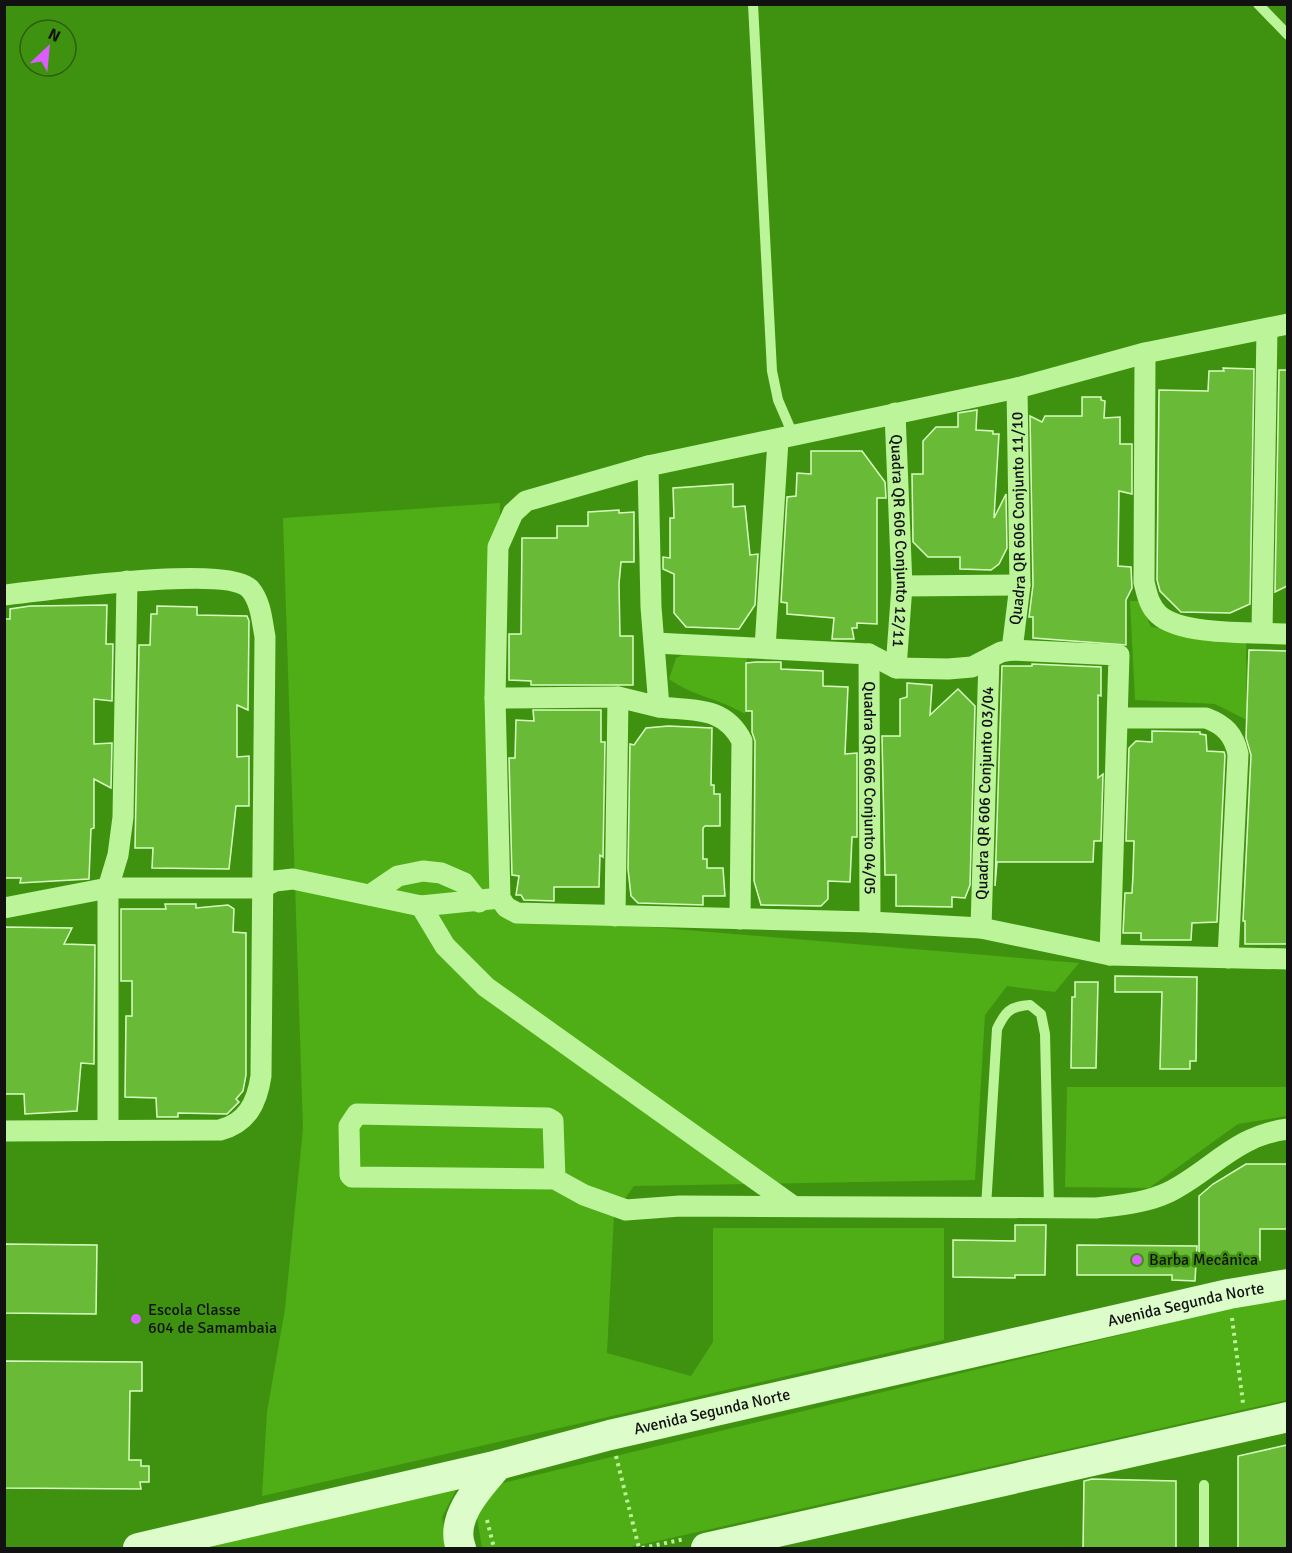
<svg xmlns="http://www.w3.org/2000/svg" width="1292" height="1553" viewBox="0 0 1292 1553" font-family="Signika,sans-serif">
  <rect width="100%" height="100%" fill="#3f920f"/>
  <!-- green -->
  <g fill="#4fad16">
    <path d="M500,503l-3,411 582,49 -24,29 -48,-6 -22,29 -10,165 -341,6 -20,28 -7,139 84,23 22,-34v-114h231v112l-682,156 5,-84 18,-103 18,-180 -20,-611z"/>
    <path d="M1130,601h9l12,26 95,11 1,82 -32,-16 -80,-4z"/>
    <path d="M747,652l-2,62c-24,-15 -53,-18 -76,-35l7,-21 11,-5z"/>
    <path d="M1067,1087h220v29l-49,8 -89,64 -84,-1z"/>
    <path d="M1287,1295v105l-661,148h-144l-6,-36 23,-28z"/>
    <path d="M458,1486l-16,31 6,31h-247z"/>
  </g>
  <!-- building -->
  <g fill="#69bb37" stroke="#d9fec2" stroke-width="1.5">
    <path d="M1223,368l31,1 -4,235 -20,9 -49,-1 -21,-21 -3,-11 2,-190 49,1 1,-20h15z"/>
    <path d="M1279,370h8v216l-12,6z"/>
    <path d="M1082,397h19v3l4,1 -1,17 16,-1v27h12v50l-13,-3 -1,75 13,1 1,21 -6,12v45l-93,-7v-21h-4l4,-32 -3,-169 12,6 3,-6h37z"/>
    <path d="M977,410l-1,20 17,1v3h6l-5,84 12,-24 1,54 -8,16 -8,6 -31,-1v-12h-32l-15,-15 -1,-68h11v-33l13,-14h22v-14z"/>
    <path d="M811,451h51l23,31 1,16h-9v126l-20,-1v5h-5l2,11h-22l2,-21 -47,-4v-11l-6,-1 6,-105 9,-1 1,-23 14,1z"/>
    <path d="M733,484v23l12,-1 5,49 8,-1 -3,51 -16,24 -53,-2 -12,-14v-39l-11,-5v-12l7,1v-40h4l-1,-30z"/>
    <path d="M619,510v3l15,-1v50h-13l-2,22 1,52h13v49h-102v-4l-22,-1v-46h12l1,-96h35v-12h31v-14z"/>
    <path d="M107,605l-1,39h7l-1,57 -18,-2v45l18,-1 -1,45 -17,-9v49l-3,1 -2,50 -69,4 1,-5h-17v-259h6v-10l20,-3z"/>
    <path d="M157,606l40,1v8l50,1 2,5 -1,89 -11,-5v52l12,-1v50h-13l-7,63 -77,-1 1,-20h-18l4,-203h11l1,-31h6z"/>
    <path d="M1249,650l38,1v293h-42v-23h-2l8,-166 -5,-17z"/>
    <path d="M756,662h25v7l42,2v15l25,1 -3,67 12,-1v84h-5l-2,45 -22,-1v18l-7,7 -60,-1 -7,-24 1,-140 -3,-9v-21h-6v-48z"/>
    <path d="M1032,664l69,3v29l-3,-1v83l5,-4 -2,67h-7l-1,21h-96l-2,24 7,-220h30z"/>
    <path d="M907,683l25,2 -2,30 28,-26 17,17 -5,179 -5,13 -13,-1v10l-56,-1v-31h-11l-3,-139h18v-37l7,-2z"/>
    <path d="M533,710h68v32h4l-2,115 -3,-2 -1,32h-45v14l-30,-1 -3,-5h-5l3,-19 -7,-1 -3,-117h6l1,-38 18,1z"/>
    <path d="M668,726l44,2 -1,57h3v9h6v32h-15l-2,2v31h4v9h16l2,28h-22v9l-65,-2 -7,-7 -3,-27 2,-125 4,1 12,-17z"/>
    <path d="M1152,731l48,1v2l6,1 1,16 17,1 1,3 -8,167 -25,1 -1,17h-50v-7h-18l2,-40h7l1,-18 1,-34h-8l3,-93 7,-7 16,1z"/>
    <path d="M165,904h31v4l32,-3 6,4 -1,23 13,1v142l-3,16 -7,8 3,3 -12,12 -49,-1v4h-21l-1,-19 -31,-1 1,-81h6v-35h-11v-72h45z"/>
    <path d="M4,927l68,1 -8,16 31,1 -1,119 -13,-1 -4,48 -52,3 -1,-20h-20z"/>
    <path d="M1115,976l82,1 -1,84h-6v8h-30l2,-77h-47z"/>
    <path d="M1075,982h23l-2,86h-25l1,-71h3z"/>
    <path d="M1246,1164h41v65h-27v31h-61v-64l14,-12z"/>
    <path d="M1015,1225h31l-1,50h-30v3l-62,-1v-37l62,1z"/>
    <path d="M4,1244l93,1 -1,69 -92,-1z"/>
    <path d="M1077,1245l120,1 -2,35 -23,-1v-5h-95z"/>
    <path d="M4,1361l138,1v29h-12l-1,69h12v6h8v16h-9l1,7 -137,-1z"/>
    <path d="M1287,1445v103h-49v-92z"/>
    <path d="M1092,1479l84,2v67h-93l1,-67z"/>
  </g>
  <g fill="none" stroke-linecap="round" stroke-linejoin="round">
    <!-- path -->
    <g stroke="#bcf49a" stroke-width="4" stroke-dasharray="3 4.5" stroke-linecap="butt">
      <path d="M1232,1318l11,85"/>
      <path d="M616,1456l23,92"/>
      <path d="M487,1520l7,28"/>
      <path d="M642,1548l43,-9"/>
    </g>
    <!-- lane -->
    <g stroke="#bcf49a" stroke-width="10">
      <path d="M753,4l19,367 6,29 16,37"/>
      <path d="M1258,4l30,31"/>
      <path d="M986,1207l11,-178c8,-17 13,-23 33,-24l11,9 4,20 4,172"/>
      <path d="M1204,1485v63"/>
    </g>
    <!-- street -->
    <g stroke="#bcf49a" stroke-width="21">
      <path d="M1288,324l-143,29 -128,35 -369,78 -122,35 -13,12 -15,34 -3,151 5,200 6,9 11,6 353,9 111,6 129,27 178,4"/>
      <path d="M1145,353l-1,229c3,12 5,24 15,33 23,21 97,17 129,19"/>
      <path id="s1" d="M895,413l7,173 -6,82"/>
      <path d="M902,586l118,-1"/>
      <path d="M4,595c40,-4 222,-31 246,-6 11,13 12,32 15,48l-4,439c-4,27 -14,47 -41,54l-216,1"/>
      <path d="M1262,632l5,-303"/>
      <path d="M655,643l214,11 27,14 52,1 24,-2 29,-15 11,-2 107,5 -9,300"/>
      <path d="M765,648l13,-208"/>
      <path id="s2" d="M1012,650l8,-65 -3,-197"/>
      <path id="s3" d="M869,654l1,268"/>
      <path d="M495,698l123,-1 41,10 -8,-100 -3,-141"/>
      <path d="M659,707c36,4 65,-1 83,34l-2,178"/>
      <path d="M1118,718h88c19,7 28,17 32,36l-10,204"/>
      <path d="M370,895l28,-19 25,-5 18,2 23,10 15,19"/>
      <path d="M421,906l24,40 41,41 307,219"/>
      <path d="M4,908l104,-20h153l14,-7 18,-2 128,27 79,-8"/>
      <path d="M615,916l3,-219"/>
      <path id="s4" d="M981,928l8,-269"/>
      <path d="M108,1129v-241l10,-33 5,-38 4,-236"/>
      <path d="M555,1179l-203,-2 -2,-2 -1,-49 8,-12 191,4 5,3 2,58 29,16 42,15 54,-4 416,2c25,-3 50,-5 73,-16 42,-21 67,-57 119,-63"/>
    </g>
    <!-- secondary -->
    <g stroke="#dcfdc9" stroke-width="30">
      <path id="s5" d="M138,1548l360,-83 112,-30 619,-141 59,-10"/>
      <path d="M461,1548c-12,-30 18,-61 37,-83"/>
      <path d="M706,1548l582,-131"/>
    </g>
  </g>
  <!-- markers -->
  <g fill="#dc5dff" stroke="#3f920f" stroke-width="2">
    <circle cx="1137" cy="1260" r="6"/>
    <circle cx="136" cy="1319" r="6"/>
  </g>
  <g text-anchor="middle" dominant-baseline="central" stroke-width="5" stroke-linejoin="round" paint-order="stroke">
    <!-- street labels -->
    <g font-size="16" fill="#111" stroke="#3f920f">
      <text stroke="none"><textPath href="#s2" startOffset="132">Quadra QR 606 Conjunto 11/10</textPath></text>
      <text stroke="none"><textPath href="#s1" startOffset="128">Quadra QR 606 Conjunto 12/11</textPath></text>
      <text stroke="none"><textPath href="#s3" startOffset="134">Quadra QR 606 Conjunto 04/05</textPath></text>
      <text stroke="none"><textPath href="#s4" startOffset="135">Quadra QR 606 Conjunto 03/04</textPath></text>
      <text stroke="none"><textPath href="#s5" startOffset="1076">Avenida Segunda Norte</textPath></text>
      <text stroke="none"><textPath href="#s5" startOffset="590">Avenida Segunda Norte</textPath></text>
    </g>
    <!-- poi labels -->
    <g font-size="16" fill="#111" stroke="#3f920f" text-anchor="start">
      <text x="1149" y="1260">Barba Mecânica</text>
      <text x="148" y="1310">Escola Classe<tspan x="148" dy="18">604 de Samambaia</tspan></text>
    </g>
  </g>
  <!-- border -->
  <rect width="1292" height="1553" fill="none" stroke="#111111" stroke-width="12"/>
  <!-- north arrow -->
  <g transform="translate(48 48) rotate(26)"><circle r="28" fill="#3f920f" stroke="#2d5e10" stroke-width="1.5"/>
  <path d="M0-4.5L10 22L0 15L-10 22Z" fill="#dc5dff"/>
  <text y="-9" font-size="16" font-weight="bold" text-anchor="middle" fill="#111111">N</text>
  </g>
</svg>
